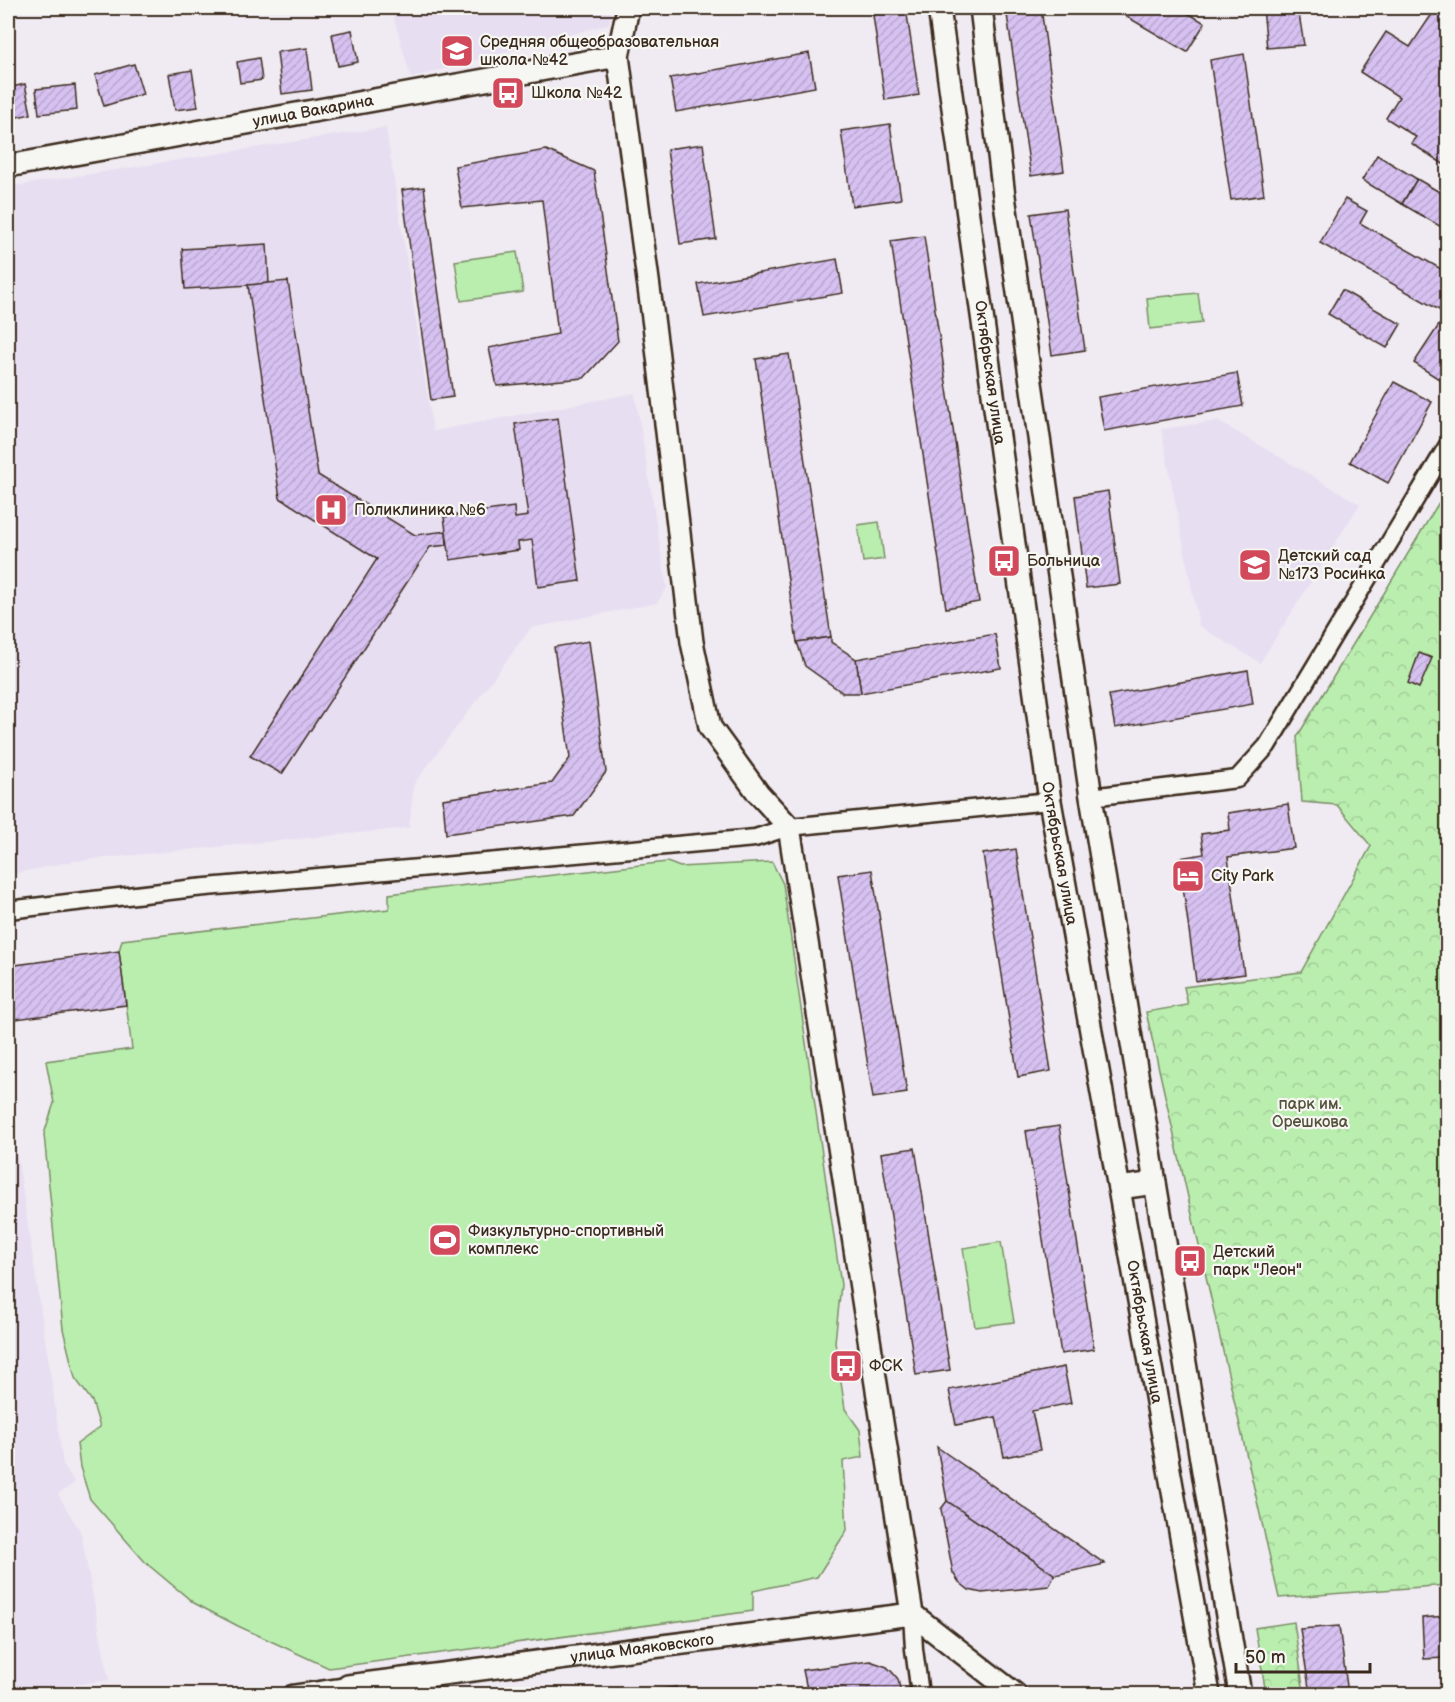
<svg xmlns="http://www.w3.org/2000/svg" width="1455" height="1702" viewBox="0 0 1455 1702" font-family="'Balsamiq Sans',sans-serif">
  <defs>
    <pattern id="park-crowns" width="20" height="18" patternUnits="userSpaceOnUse" patternTransform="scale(1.5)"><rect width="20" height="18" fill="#baeeaf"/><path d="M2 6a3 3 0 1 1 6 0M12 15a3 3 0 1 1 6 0" fill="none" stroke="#a1cc96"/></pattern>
    <pattern id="building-hatch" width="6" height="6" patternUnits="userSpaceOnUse" patternTransform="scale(1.5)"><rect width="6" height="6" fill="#d6c1f1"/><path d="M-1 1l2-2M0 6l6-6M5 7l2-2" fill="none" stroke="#b9a6ce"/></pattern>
  </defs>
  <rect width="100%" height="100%" fill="#f0ebf2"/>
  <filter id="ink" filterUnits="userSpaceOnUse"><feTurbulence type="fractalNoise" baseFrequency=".0167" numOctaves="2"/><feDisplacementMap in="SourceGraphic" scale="12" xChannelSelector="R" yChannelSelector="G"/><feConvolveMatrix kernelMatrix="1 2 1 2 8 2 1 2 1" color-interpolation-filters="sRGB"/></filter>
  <g filter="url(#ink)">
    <!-- built -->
    <g fill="#e8def2">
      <path d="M391,8h221l-3,16 -198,54z"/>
      <path d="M386,127l47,304 202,-38 32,195 -10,15 -126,25 -117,156 -5,44 -335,33 -66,14v-688z"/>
      <path d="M1218,421l142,83 -100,159 -61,-37 -38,-197z"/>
      <path d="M16,1146l37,244 10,74 12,19 -17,11 23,39 28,147 -101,14v-547z"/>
    </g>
    <!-- park -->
    <g fill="url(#park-crowns)" stroke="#7a8c66" stroke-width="1.5">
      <path d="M1447,489v1096l-168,13 -133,-586 42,-7 -4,-18 117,-15 70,-126 -34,-41 -35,-3 -5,-65z"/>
      <path d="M1294,1622l10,72h-38l-11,-66z"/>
    </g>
    <!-- garden -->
    <g fill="#baeeaf" stroke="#7a8c66" stroke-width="1.5">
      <path d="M517,252l6,40 -62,9 -6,-40z"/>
      <path d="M1198,293l4,30 -52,6 -3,-31z"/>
      <path d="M879,522l5,37 -21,3 -5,-37z"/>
      <path d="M667,862l13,5 92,-5 11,22 58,401 -6,57 10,67 15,21 3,27 -20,4 4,69 -30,47 -64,14v20l-424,57 -91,-42 -44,-23 -48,-40 -56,-64 -10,-32 -3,-23 23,-17 -8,-26 -17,-23 -12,-49 -19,-195 10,-31 -8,-42 86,-12 -13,-98 3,-11 267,-31v-15z"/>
      <path d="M1001,1242l13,80 -39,5 -12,-79z"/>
    </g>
    <!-- building -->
    <g fill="url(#building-hatch)" stroke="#3b2a1e" stroke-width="1.5">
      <path d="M872,8h34l13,87 -34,5z"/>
      <path d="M1006,8h35l23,163 -33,5z"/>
      <path d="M1112,8h67l26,15 -18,29z"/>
      <path d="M1263,8h35l6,37 -37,3z"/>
      <path d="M1436,8h12v159l-37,-24 5,-6 -30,-19 13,-21 -39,-25 26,-40 24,15z"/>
      <path d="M352,30l6,32 -20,4 -6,-32z"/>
      <path d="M307,48l5,42 -30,4 -5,-42z"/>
      <path d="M809,53l6,34 -139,25 -6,-34z"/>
      <path d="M1244,54l20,141 -33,5 -21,-140z"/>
      <path d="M259,58l3,22 -22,3 -3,-21z"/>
      <path d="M134,64l9,30 -39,12 -9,-31z"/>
      <path d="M192,70l6,37 -23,3 -6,-36z"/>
      <path d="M25,84l6,30 -23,5v-31z"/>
      <path d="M75,85l2,25 -38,4 -3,-25z"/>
      <path d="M890,124l11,75 -49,7 -11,-75z"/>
      <path d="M703,144l13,95 -36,5 -13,-95z"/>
      <path d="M546,150l48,21 24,170 -34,37 -87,8 -8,-38 69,-14 -16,-134 -80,8 -7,-42z"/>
      <path d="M1377,155l40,24 -15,25 -40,-24z"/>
      <path d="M1417,179l31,18v34l-46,-27z"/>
      <path d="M424,187l29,210 -22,3 -29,-210z"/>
      <path d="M1345,199l22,12 -7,12 88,50v42l-128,-72z"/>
      <path d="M1065,209l20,141 -33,5 -21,-141z"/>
      <path d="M924,236l55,366 -33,6 -55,-367z"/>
      <path d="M267,244l2,40 -84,5 -3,-40z"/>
      <path d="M837,259l6,34 -139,24 -6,-33z"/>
      <path d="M288,281l30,194 97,60 31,-4 1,14 -17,2 -148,227 -32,-18 127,-197 -97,-61 -32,-213z"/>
      <path d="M1342,290l59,34 -14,24 -59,-34z"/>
      <path d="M1439,325l9,5v43l-6,8 -28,-18z"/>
      <path d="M789,354l42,283 -34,5 -41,-283z"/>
      <path d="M1237,373l6,33 -139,25 -6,-34z"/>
      <path d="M1394,382l38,20 -44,81 -38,-21z"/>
      <path d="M558,418l22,163 -42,6 -6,-47 -14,2 1,8 -69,10 -6,-43 70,-10 1,11 13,-2 -13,-92z"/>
      <path d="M1108,491l12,93 -34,4 -11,-92z"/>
      <path d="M995,634l6,34 -140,25 -5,-34z"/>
      <path d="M831,637v5l25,17 5,34h-18l-38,-27 -8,-24z"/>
      <path d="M589,641l17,131 -32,44 -128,18 -3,-35 109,-16 18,-25 -16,-111z"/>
      <path d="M1419,653l13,5 -13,30 -11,-5z"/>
      <path d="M1248,670l5,34 -138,24 -6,-33z"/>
      <path d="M1288,804l6,44 -66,9 16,117 -48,7 -17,-123 25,-4 -3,-20 29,-4 -2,-17z"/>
      <path d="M1016,849l35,222 -33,6 -35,-223z"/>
      <path d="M872,870l35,223 -34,5 -35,-223z"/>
      <path d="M119,951l7,54 -118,15v-54z"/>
      <path d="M1059,1126l35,223 -33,5 -35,-223z"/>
      <path d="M915,1148l35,222 -34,5 -35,-222z"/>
      <path d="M1064,1367l7,36 -39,8 8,39 -36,7 -8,-40 -40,8 -7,-35z"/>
      <path d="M937,1447l168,117 -50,11 -108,-74z"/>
      <path d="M947,1501l108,74 -6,11 -67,7 -13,-3 -10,-8 -6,-9 -12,-64z"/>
      <path d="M1445,1616l2,42 -23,1 -2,-41z"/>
      <path d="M1339,1626l9,68h-38l-10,-65z"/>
      <path d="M870,1661l17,6 6,6 5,6 3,15h-93l-5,-24z"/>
      <path d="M676,1687l1,7h-56z"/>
    </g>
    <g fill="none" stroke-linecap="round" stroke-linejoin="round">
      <defs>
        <g id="minor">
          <path d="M1091,797l146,-18 30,-33 181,-301"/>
          <path d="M8,910l187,-22 560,-50 34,-11 261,-26"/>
          <path d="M912,1614l2,35 6,45"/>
          <path d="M292,1694l56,-8"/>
        </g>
        <g id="tertiary">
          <path d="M628,8l-10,48 39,292 35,294 18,85 48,66 31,34 123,787"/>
          <path id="s1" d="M939,8l111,793 159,893"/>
          <path d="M981,8l23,188 87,601 149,897"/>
          <path id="s2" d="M8,166l610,-110"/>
          <path d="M1119,1188l36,-5"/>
          <path d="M912,1614l103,80"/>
          <path id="s3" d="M343,1694l5,-8 564,-72"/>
        </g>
      </defs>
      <!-- minor casing -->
      <use href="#minor" stroke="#3b2a1e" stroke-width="21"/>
      <!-- tertiary casing -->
      <use href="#tertiary" stroke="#3b2a1e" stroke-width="26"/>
      <!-- minor -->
      <use href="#minor" stroke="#f6f6f2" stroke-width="16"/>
      <!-- tertiary -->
      <use href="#tertiary" stroke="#f6f6f2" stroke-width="21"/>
    </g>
  </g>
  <!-- icons -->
  <defs>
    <symbol id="school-square" viewBox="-11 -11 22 22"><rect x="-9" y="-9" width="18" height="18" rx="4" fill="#d1495b" stroke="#f6f6f2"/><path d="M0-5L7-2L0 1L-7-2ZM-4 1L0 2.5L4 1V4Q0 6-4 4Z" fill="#fff"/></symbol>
    <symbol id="bus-square" viewBox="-11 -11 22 22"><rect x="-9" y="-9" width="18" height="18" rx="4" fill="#d1495b" stroke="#f6f6f2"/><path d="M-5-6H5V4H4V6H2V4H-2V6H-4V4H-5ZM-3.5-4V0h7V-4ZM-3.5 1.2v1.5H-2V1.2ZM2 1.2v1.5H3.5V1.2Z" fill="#fff"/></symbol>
    <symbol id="hospital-square" viewBox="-11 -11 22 22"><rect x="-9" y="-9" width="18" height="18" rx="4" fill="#d1495b" stroke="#f6f6f2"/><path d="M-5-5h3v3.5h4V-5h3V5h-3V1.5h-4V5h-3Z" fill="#fff"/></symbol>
    <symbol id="hotel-square" viewBox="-11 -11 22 22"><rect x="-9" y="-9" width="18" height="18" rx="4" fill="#d1495b" stroke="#f6f6f2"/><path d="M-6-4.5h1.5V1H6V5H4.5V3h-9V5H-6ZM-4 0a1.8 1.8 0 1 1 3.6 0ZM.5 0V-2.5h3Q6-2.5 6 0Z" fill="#fff"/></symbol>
    <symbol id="stadium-square" viewBox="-11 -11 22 22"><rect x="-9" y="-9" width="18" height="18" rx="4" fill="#d1495b" stroke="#f6f6f2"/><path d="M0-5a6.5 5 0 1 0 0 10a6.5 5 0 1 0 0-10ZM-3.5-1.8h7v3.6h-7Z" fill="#fff"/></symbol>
  </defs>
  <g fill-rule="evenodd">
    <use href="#school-square" x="438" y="32" width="38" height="38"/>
    <use href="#bus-square" x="489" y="74" width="38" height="38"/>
    <use href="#hospital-square" x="312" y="491" width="38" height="38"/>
    <use href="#bus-square" x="985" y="542" width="38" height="38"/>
    <use href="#school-square" x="1236" y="546" width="38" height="38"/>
    <use href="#hotel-square" x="1169" y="857" width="38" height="38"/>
    <use href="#stadium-square" x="426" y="1221" width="38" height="38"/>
    <use href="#bus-square" x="1171" y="1242" width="38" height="38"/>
    <use href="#bus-square" x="827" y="1347" width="38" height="38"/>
  </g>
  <g text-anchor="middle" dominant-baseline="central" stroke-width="4.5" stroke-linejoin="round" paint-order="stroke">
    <!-- poi labels -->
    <g font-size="16" fill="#3b2a1e" stroke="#f6f6f2" text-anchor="start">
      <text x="480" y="42">Средняя общеобразовательная<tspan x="480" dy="18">школа №42</tspan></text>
      <text x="531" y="93">Школа №42</text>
      <text x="354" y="510">Поликлиника №6</text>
      <text x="1278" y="556">Детский сад<tspan x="1278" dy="18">№173 Росинка</tspan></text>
      <text x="1027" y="561">Больница</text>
      <text x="1211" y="876">City Park</text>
      <text x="468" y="1231">Физкультурно-спортивный<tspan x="468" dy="18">комплекс</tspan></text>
      <text x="1213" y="1252">Детский<tspan x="1213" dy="18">парк "Леон"</tspan></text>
      <text x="869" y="1366">ФСК</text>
    </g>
    <!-- street labels -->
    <g font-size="16" fill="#3b2a1e" stroke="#f6f6f2">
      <text stroke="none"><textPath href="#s2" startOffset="310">улица Вакарина</textPath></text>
      <text stroke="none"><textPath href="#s1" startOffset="368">Октябрьская улица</textPath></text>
      <text stroke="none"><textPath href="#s1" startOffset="854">Октябрьская улица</textPath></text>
      <text stroke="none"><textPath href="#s1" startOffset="1340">Октябрьская улица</textPath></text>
      <text stroke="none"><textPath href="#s3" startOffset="306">улица Маяковского</textPath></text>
    </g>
    <!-- park labels -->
    <g font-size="16" fill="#54513b" stroke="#f6f6f2">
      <text x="1310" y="1104">парк им.<tspan x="1310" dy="18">Орешкова</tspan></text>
    </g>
  </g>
  <!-- margin -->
  <rect width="1455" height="1702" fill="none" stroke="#f6f6f2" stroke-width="30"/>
  <rect x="15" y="15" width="1425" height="1672" fill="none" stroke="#3b2a1e" stroke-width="2" filter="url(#ink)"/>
  <!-- scale -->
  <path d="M1236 1663v9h134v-9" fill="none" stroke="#3b2a1e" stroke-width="3"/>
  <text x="1245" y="1663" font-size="18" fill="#3b2a1e" stroke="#f6f6f2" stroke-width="4.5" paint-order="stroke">50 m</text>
</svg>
